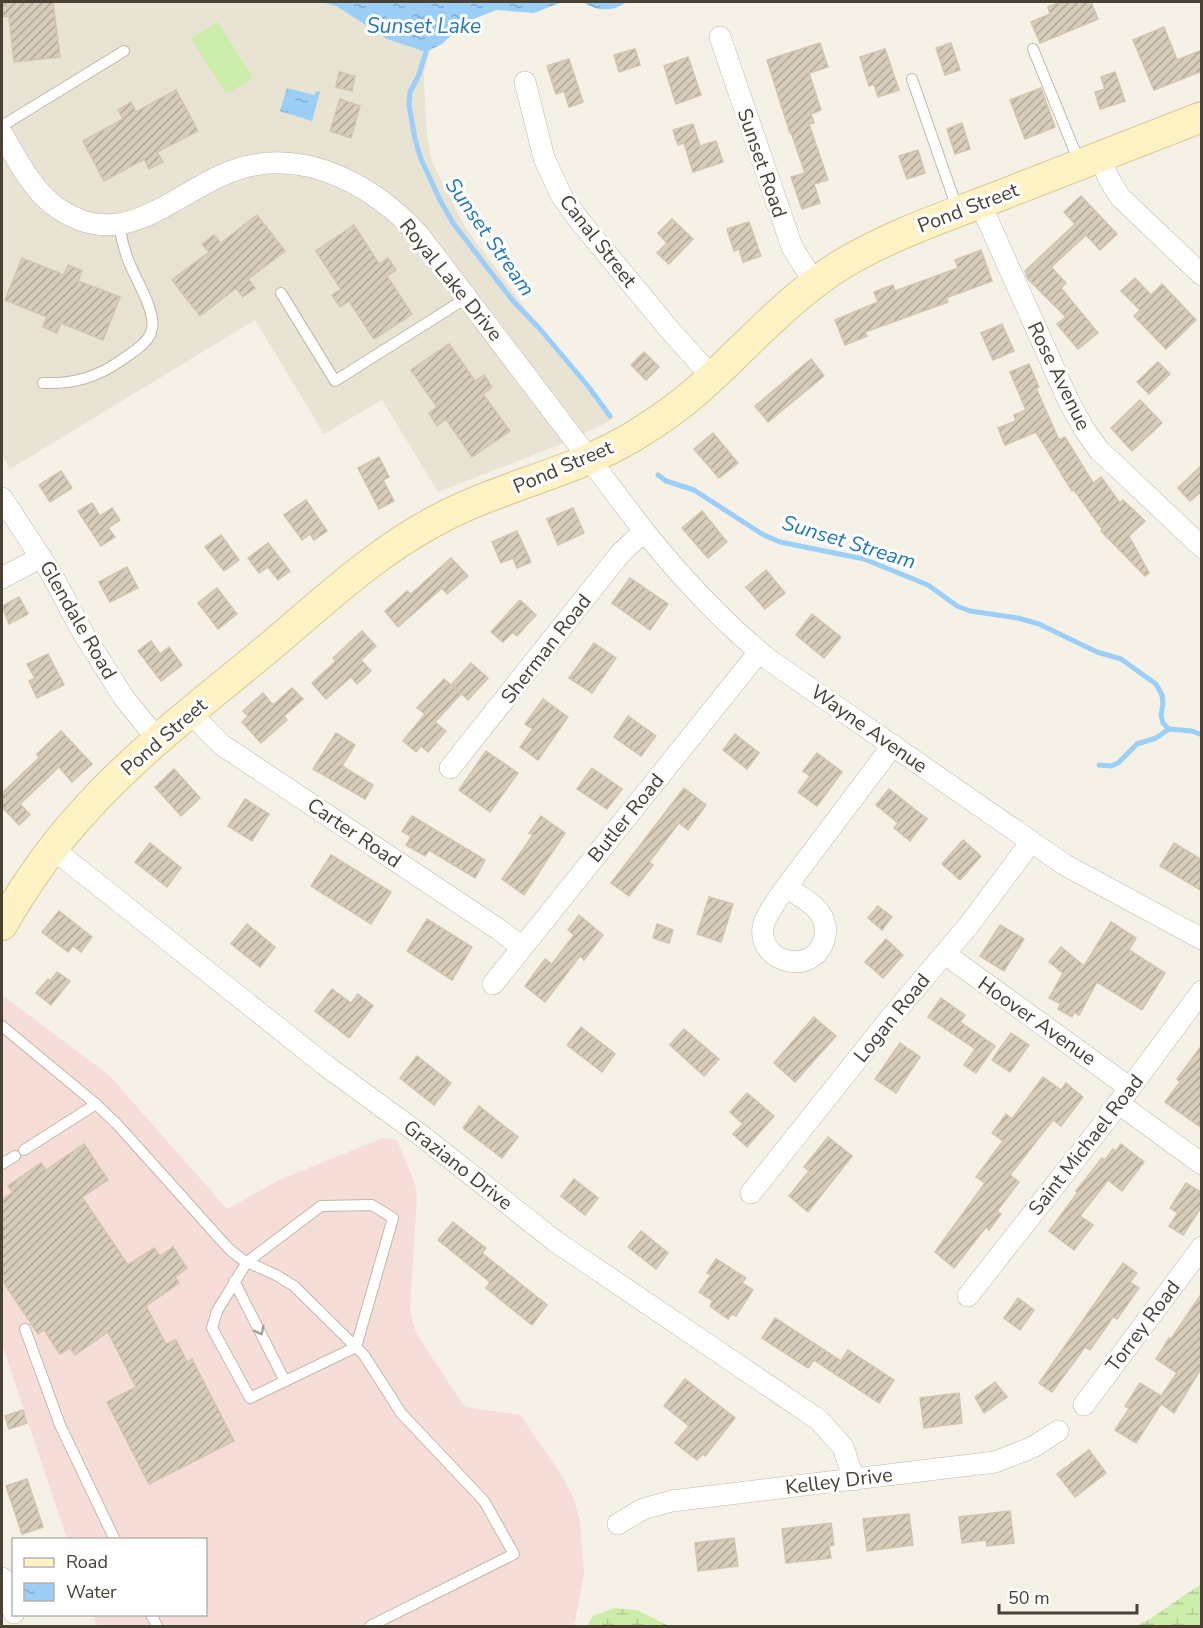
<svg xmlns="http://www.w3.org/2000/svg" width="1203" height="1628" viewBox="0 0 1203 1628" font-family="'Nunito Sans',sans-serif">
  <defs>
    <pattern id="wetland-marsh" width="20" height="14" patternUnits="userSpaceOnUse" patternTransform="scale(1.5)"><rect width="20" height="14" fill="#cdedab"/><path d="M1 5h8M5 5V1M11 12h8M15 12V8" fill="none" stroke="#b2cc94"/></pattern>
    <pattern id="water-ripples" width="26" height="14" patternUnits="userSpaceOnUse" patternTransform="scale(1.5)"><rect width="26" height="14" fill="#9ccff7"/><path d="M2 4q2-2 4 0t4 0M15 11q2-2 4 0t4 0" fill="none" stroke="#81aac9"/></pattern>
    <pattern id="building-hatch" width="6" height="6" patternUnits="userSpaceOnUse" patternTransform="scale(1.5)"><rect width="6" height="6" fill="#d7cdba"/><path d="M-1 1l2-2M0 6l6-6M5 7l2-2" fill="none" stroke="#b0a898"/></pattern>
  </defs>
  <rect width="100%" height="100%" fill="#f5f1e6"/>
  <!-- residential -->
  <path fill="#e9e3d3" d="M2,2h320l16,5 49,32 39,13 4,-2 -6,23v9l3,54 5,26 33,65 66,89 82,103 -46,23 -129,50 -56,-92 -58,34 -69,-114 -245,149 -8,-14z"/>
  <!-- medical -->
  <path fill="#f6ddd8" d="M2,995l108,81 117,133 54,-30 102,-41 14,2 18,44 2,13 -7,114 6,22 44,67 6,7 54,8 39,56 14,26 7,24 4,53 -10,52h-477l-4,-11 113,-1v-74l-139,-1 -65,-195z"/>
  <!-- grass -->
  <path fill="#cdedab" d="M218,22l35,56 -27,16 -35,-56z"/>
  <!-- wetland -->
  <g fill="url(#wetland-marsh)">
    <path d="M1201,1584v42h-66l15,-7z"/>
    <path d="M614,1608l23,2 32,16h-82l6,-10z"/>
  </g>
  <!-- water -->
  <g fill="url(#water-ripples)">
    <path d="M322,2h240l-28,11 -38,-3 -20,8 -17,10 -17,16 -16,8 -39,-13 -49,-32z"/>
    <path d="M583,2h44c-15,10 -29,10 -44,0z"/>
    <path d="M287,88l27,7 2,-4 4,1 -8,29 -32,-10z"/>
  </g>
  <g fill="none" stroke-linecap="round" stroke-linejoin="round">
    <!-- stream -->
    <g stroke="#9ccff7" stroke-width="5">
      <path d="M426,52l-8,25 -8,15 -1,13 6,34 6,20 19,41 13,23 60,78 27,28 48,57 22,30"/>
      <path d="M658,475l8,6 28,9 68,44 18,8 84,17 64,26 29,21 13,5 48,7 21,6 58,28 24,7 35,25 6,11 1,9 -2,11 2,8 6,6 23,2 10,4"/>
      <path d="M1099,765l12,1 7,-3 19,-19 19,-6 13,-9"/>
    </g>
  </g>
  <!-- building -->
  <g fill="url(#building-hatch)" stroke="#d3c5ad" stroke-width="1.5">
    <path d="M2,2h51l7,55 -46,5 -5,-46 -7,1z"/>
    <path d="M1061,2h30l7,17 -58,24 -9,-21 19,-8 -2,-7z"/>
    <path d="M1164,27l13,33 25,-10v21l-48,19 -21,-50z"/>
    <path d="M820,43l8,24 -19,6 12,37 -10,4 3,9 -5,1 19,56 -14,4 6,19 -18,6 -11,-32 14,-4 -14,-41 -1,1 -23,-73z"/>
    <path d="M951,43l9,27 -15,5 -9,-27z"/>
    <path d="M635,49l5,16 -21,7 -5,-17z"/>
    <path d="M885,49l14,41 -21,7 -4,-13 -5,2 -9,-29z"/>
    <path d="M688,57l13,38 -25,9 -12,-38z"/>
    <path d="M569,59l14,43 -14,5 -5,-16 -8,3 -9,-28z"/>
    <path d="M339,72l16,4 -3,15 -16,-4z"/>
    <path d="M1115,72l10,29 -25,8 -5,-17 10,-3 -4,-12z"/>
    <path d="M1041,88l14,39 -30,12 -15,-39z"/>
    <path d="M176,90l22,41 -41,21 6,10 -14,7 -5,-10 -40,22 -21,-40 40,-22 -5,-9 13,-8 5,10z"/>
    <path d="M340,99l20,7 -9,32 -21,-7z"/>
    <path d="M962,123l8,26 -15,5 -8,-25z"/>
    <path d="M693,124l7,22 16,-5 7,21 -30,10 -9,-29 -6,2 -5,-15z"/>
    <path d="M918,150l7,23 -18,6 -8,-23z"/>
    <path d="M1081,196l36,38 -17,16 -14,-15 -35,32 15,16 -5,5 37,45 -20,16 -21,-25 9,-7 -38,-38 -3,-8 50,-47 -11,-12z"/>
    <path d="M257,215l28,36 -37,28 7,9 -12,9 -7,-9 -36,28 -28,-36 37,-28 -7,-8 12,-9 7,8z"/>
    <path d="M672,219l21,20 -24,25 -12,-11 10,-10 -9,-10z"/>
    <path d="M749,222l12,34 -18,6 -4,-13 -5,2 -7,-22z"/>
    <path d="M354,225l25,39 9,-6 8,12 -9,6 25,38 -38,25 -25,-38 -9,6 -8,-12 9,-6 -25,-38z"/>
    <path d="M981,250l11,31 -46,17 2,4 -83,30 2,4 -22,9 -10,-25 43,-18 -4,-10 19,-7 2,6 63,-23 -3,-8z"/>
    <path d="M22,258l42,17 4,-10 14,6 -4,10 42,16 -17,43 -42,-17 -4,10 -14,-6 4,-10 -42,-17z"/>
    <path d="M1135,278l16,17 11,-11 34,36 -30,29 -32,-33 6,-6 -19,-19z"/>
    <path d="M1002,324l12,27 -21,9 -12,-27z"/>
    <path d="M449,344l26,37 9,-6 8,12 -9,7 27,37 -38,26 -26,-38 -9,7 -8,-13 8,-6 -26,-37z"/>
    <path d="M644,352l15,15 -13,13 -15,-15z"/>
    <path d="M811,359l13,17 -56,46 -13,-16z"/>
    <path d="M1158,362l12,12 -21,20 -12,-12z"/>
    <path d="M1029,364l10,23 -3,1 23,52 6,-3 28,46 8,-6 19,26 3,-3 22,21 -16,15 20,37 -4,3 -44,-45 1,-2 -28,-39 -2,1 -36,-59 -31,13 -7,-17 18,-7 -2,-6 12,-5 -16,-38z"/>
    <path d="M1140,400l22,23 -30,28 -21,-23z"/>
    <path d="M713,433l25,30 -19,15 -25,-29z"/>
    <path d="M379,457l10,20 -6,3 11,21 -15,8 -21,-41z"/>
    <path d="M1202,465v26l-12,10 -12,-13z"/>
    <path d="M61,471l11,17 -22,14 -11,-17z"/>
    <path d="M306,500l21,31 -13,9 -4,-6 -8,6 -18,-25z"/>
    <path d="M92,503l8,13 12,-8 8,12 -12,8 7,9 -14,9 -23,-35z"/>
    <path d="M573,508l11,25 -26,12 -11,-26z"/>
    <path d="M702,511l25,31 -19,16 -26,-30z"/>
    <path d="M517,531l14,31 -14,6 -4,-10 -12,5 -9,-21z"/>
    <path d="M221,535l18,25 -15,11 -19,-24z"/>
    <path d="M268,543l22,28 -12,9 -10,-13 -9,6 -11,-15z"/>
    <path d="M451,558l17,18 -21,18 -5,-6 -44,39 -13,-16 22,-20 4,3z"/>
    <path d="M127,567l11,21 -28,14 -11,-20z"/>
    <path d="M766,570l19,23 -20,16 -19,-22z"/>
    <path d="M630,578l38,26 -18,26 -38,-27z"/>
    <path d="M217,588l20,26 -19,15 -20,-26z"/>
    <path d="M19,597l9,17 -19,10 -7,-18z"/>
    <path d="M520,600l16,15 -19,21 -4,-4 -10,10 -12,-10z"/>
    <path d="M812,614l29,23 -17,21 -28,-23z"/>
    <path d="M362,631l14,15 -15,14 10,11 -14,13 -6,-7 -25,22 -14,-16 24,-22 -3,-3z"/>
    <path d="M151,641l9,13 9,-7 13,18 -21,16 -23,-30z"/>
    <path d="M594,643l22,15 -24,35 -23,-15z"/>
    <path d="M48,654l16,31 -27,13 -8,-17 6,-3 -8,-14z"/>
    <path d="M471,663l17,15 -20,22 -16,-16z"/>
    <path d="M444,679l17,15 -26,28 11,9 -18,21 -7,-6 -5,6 -13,-11 22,-27 -8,-6z"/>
    <path d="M292,688l11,11 -19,17 3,4 -26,23 -19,-21 6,-6 -5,-5 20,-18 10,12z"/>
    <path d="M543,699l25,18 -30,43 -18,-13 13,-18 -8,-5z"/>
    <path d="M628,716l28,20 -15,20 -27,-19z"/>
    <path d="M61,731l31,33 -20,18 -13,-15 -39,37 10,11 -11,10 -17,-18v-14l37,-35 -2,-4z"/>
    <path d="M336,733l19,12 -13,21 31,19 -8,14 -52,-30z"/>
    <path d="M735,734l24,19 -12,16 -24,-19z"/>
    <path d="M486,751l32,22 -28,39 -31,-22z"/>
    <path d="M817,753l25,19 -25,34 -19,-14 12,-16 -7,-5z"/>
    <path d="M592,768l30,21 -15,20 -30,-20z"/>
    <path d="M174,769l26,29 -19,18 -26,-29z"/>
    <path d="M684,788l22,17 -18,25 -9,-7 -30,39 4,3 -24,31 -18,-13z"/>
    <path d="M889,789l38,30 -17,22 -16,-13 4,-5 -22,-18z"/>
    <path d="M245,799l24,15 -17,27 -24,-15z"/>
    <path d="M412,816l73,44 -10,18 -46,-28 -4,6 -19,-11 5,-8 -9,-6z"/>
    <path d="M541,816l24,17 -41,62 -22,-16 31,-44 -4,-2z"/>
    <path d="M963,840l18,16 -21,24 -18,-16z"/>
    <path d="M150,843l31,25 -14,19 -32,-25z"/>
    <path d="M1174,843l28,17v31l-42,-25z"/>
    <path d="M331,855l60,37 -20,32 -60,-38z"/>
    <path d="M709,897l24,7 -12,38 -24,-8z"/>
    <path d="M878,906l14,11 -10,13 -14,-12z"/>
    <path d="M59,911l33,26 -11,15 -8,-6 -5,6 -26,-20z"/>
    <path d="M579,915l24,20 -19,25 -4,-4 -35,46 -20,-16 20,-27 7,5 22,-29 -6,-5z"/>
    <path d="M427,919l45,28 -20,33 -45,-29z"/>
    <path d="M1111,922l25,16 -7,12 36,23 -23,37 -45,-28 -18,33 -5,-3 -2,5 -14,-8 3,-5 -12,-6 14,-25 -14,-11 12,-15 23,19z"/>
    <path d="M247,924l28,23 -15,20 -29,-23z"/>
    <path d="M657,924l16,6 -4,13 -16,-5z"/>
    <path d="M1000,925l24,14 -20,32 -24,-15z"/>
    <path d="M886,939l17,16 -20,23 -18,-16z"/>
    <path d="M57,972l13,9 -19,24 -15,-12 12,-14 2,2z"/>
    <path d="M332,989l19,14 7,-9 15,12 -24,32 -34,-27z"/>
    <path d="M941,998l24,17 -5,7 35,24 -19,27 -12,-8 11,-16 -47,-32z"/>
    <path d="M814,1017l22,19 -41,46 -21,-19z"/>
    <path d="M581,1027l34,27 -13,18 -35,-27z"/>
    <path d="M684,1029l35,30 -15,17 -34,-31z"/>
    <path d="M1011,1033l18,12 -19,27 -18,-12z"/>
    <path d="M900,1043l20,14 -24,36 -21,-14z"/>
    <path d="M1202,1045v83l-37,-26 15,-20 -3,-3z"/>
    <path d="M417,1056l34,27 -17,22 -34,-27z"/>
    <path d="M1043,1077l18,13 5,-7 17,14 -22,29 -8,-6 -43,55 9,7 -22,29 4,3 -12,16 -3,-3 -32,41 -19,-16 50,-69 -9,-6 27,-36 -11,-8 14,-19 6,5z"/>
    <path d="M747,1093l27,23 -27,31 -14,-13 10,-10 -13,-12z"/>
    <path d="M479,1106l39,31 -16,21 -39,-30z"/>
    <path d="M828,1137l24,19 -44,56 -19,-16 20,-25 -5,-4z"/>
    <path d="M84,1144l24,36 -26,17 46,68 26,-17 6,8 13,-9 14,21 -12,9 4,6 -33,23 20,38 10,-4 11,22 5,-3 42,82 -85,43 -42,-82 29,-15 -28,-55 -33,23 -5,-7 -10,6 -16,-24 -6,4 -36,-54v-80l11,-8 -5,-6 33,-23 5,7z"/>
    <path d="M1121,1144l23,18 -22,29 -14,-11 -28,36 13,9 -19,25 -25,-19 29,-39 -2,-1 26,-33 3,2 8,-11 3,2z"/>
    <path d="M574,1179l24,19 -13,17 -24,-19z"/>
    <path d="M1186,1183l16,10v13l-19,29 -14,-9 9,-13 -8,-5z"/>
    <path d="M453,1222l33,26 -4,5 65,52 -15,20 -46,-37 4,-6 -52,-42z"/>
    <path d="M641,1231l27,22 -12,16 -28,-22z"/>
    <path d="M716,1259l30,19 -4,5 11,7 -17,26 -4,-2 -4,5 -18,-13 3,-5 -14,-9 12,-17 -4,-2z"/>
    <path d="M1123,1263l14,10 -7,9 9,6 -22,31 -4,-2 -23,33 -5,-3 -33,45 -13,-9z"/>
    <path d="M1202,1293v74l-28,46 -13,-9 -25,39 -21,-13 14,-21 -4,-3 15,-23 21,13 16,-23 -21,-14 13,-21 2,1z"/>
    <path d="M1018,1298l16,12 -14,20 -16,-12z"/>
    <path d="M775,1318l66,43 7,-11 46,30 -15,23 -65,-43 -6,8 -46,-30z"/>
    <path d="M685,1379l50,39 -30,38 -2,-2 -6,6 -22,-17 14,-17 -25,-20z"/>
    <path d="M995,1382l12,15 -23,16 -9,-16z"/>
    <path d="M959,1393l3,30 -38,5 -4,-30z"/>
    <path d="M23,1410l4,13 -18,6 -4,-13z"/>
    <path d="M1089,1450l17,23 -31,24 -18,-23z"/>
    <path d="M27,1479l16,48 -21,7 -16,-48z"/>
    <path d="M1010,1511l4,32 -27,3 -1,-6 -24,3 -3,-26z"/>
    <path d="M909,1514l4,31 -46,6 -4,-32z"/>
    <path d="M831,1523l3,22 -5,1 2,12 -45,5 -4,-34z"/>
    <path d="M734,1538l4,28 -40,5 -3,-28z"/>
  </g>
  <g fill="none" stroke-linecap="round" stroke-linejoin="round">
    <defs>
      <g id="lane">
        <path d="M1033,49l47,115"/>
        <path d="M912,79l45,129"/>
        <path d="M2,126l122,-75"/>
        <path d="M281,293l54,88 133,-84"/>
        <path d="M43,383c29,1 53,-5 77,-22 11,-8 29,-17 32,-32 4,-18 -17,-51 -24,-69 -4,-11 -7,-23 -9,-35"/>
        <path d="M2,1026l94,78 20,19 113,126 14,11 33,15 18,11 70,69 37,58 83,88 30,53 -144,72"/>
        <path d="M24,1150l72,-46"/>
        <path d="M2,1164l13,-8"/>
        <path d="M372,1205l21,13 -37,129 -106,51 -38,-70 5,-17 30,-49 74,-56z"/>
        <path d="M234,1281l51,100"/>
        <path d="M25,1329l35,96 55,115"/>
        <path d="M151,1614l6,12"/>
      </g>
      <g id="street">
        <path d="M720,37l72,210 23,37"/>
        <path d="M525,82l19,76 17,37 18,25 89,108 44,49"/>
        <path d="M2,134c14,23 28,52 50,70 74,57 125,-19 193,-37 66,-17 131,21 174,68l225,296c38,47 80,93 128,131l293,203 137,74"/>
        <path d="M1099,156l10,23 11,18 82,78"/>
        <path d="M980,203l89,199 15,27 15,21 103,97"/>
        <path d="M2,498l49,75 32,60 41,65 34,42"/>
        <path d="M2,578l39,-21"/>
        <path d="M190,713l32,32 276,184 24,18"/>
        <path d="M450,768l170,-214 24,-23"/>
        <path d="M53,849l272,216 97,71 133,105 264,179 24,27 11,33"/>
        <path d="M787,887c10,8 25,15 33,26 5,8 7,18 4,27 -10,36 -66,24 -61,-13 2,-11 10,-20 15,-29l115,-153"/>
        <path d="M945,954l185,134"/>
        <path d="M493,984l266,-332"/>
        <path d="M1118,1103l84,61"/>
        <path d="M751,1193l140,-176 78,-92 62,-83"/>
        <path d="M968,1296l139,-177 95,-128"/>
        <path d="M1084,1405l118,-158"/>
        <path d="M618,1524l25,-15 29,-8 323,-39 38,-15 25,-16"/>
        <path d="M2,1578l12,35"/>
      </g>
      <path id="secondary" d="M2,925c22,-38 47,-75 77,-108 57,-65 127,-117 193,-172 53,-45 104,-93 165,-125 63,-34 136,-47 197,-84 23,-14 46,-30 66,-48 46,-41 87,-89 139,-122 49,-30 102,-48 155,-68 69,-27 138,-54 208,-81"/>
    </defs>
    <!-- lane casing -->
    <use href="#lane" stroke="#c1b9a7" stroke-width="12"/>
    <!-- street casing -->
    <use href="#street" stroke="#c1b9a7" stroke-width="22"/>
    <!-- secondary casing -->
    <use href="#secondary" stroke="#d8c891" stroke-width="32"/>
    <!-- lane -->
    <use href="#lane" stroke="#fff" stroke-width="10"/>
    <!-- street -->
    <use href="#street" stroke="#fff" stroke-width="21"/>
    <!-- secondary -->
    <use href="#secondary" stroke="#fff3c5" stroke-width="30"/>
  </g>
  <!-- one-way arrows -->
  <defs><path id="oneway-chevron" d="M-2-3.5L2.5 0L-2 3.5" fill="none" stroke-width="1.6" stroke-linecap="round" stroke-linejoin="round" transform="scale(1.5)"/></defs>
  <use stroke="#a4a09a" href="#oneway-chevron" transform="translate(260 1331) rotate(63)"/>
  <g text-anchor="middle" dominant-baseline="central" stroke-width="6" stroke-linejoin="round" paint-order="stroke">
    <!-- street labels -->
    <g font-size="20" fill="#484134" stroke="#fff">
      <text transform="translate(762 163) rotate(71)">Sunset Road</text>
      <text transform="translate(968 208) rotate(-21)">Pond Street</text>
      <text transform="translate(598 241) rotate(52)">Canal Street</text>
      <text transform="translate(451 280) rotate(51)">Royal Lake Drive</text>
      <text transform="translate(1059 376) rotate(64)">Rose Avenue</text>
      <text transform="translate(563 467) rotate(-23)">Pond Street</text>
      <text transform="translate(78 620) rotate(60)">Glendale Road</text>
      <text transform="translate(546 649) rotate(-52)">Sherman Road</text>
      <text transform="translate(869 729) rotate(35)">Wayne Avenue</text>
      <text transform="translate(164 737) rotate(-41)">Pond Street</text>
      <text transform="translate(626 818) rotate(-51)">Butler Road</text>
      <text transform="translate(354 833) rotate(34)">Carter Road</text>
      <text transform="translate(892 1018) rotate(-51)">Logan Road</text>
      <text transform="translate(1037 1021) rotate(35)">Hoover Avenue</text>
      <text transform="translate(1086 1145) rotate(-52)">Saint Michael Road</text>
      <text transform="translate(458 1165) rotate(38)">Graziano Drive</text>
      <text transform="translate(1143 1326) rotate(-53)">Torrey Road</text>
      <text transform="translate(839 1481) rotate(-7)">Kelley Drive</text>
    </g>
    <!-- water labels -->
    <g font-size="21" font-style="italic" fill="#2377be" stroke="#fff">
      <text x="424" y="26">Sunset Lake</text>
      <text transform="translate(490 237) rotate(55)">Sunset Stream</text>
      <text transform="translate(849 542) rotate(17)">Sunset Stream</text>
    </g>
  </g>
  <!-- border -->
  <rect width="1203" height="1628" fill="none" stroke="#484134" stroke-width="6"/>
  <!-- legend -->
  <rect x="12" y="1538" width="195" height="78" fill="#ffffff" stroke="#b6b3ae" stroke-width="1.5"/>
  <rect x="24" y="1558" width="30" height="9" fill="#fff3c5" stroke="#b6b3ae" stroke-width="1.5"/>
  <text x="66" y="1568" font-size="18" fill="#484134">Road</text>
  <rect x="24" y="1583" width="30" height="18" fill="url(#water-ripples)" stroke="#b6b3ae" stroke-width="1.5"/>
  <text x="66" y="1598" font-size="18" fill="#484134">Water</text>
  <!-- scale -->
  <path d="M999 1604v9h138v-9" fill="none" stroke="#484134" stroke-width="3"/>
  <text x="1008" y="1604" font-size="18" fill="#484134" stroke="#ffffff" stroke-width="4.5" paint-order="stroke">50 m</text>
</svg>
